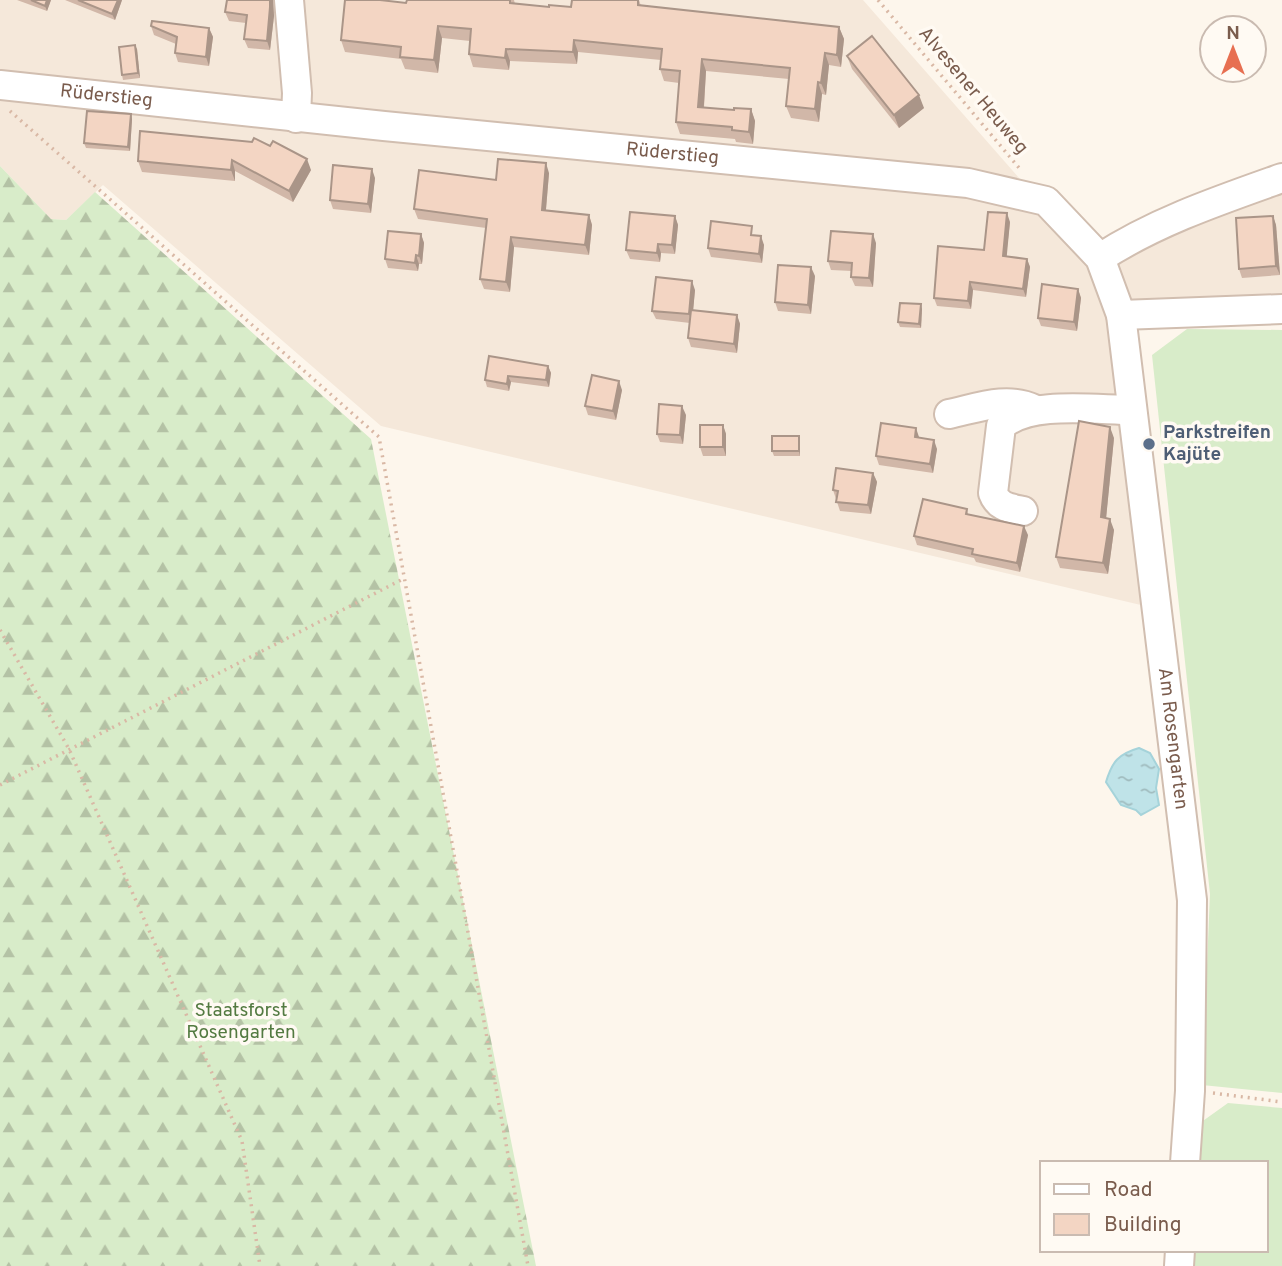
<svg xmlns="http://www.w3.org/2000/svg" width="1282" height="1266" viewBox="0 0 1282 1266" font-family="Overpass,sans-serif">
  <defs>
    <pattern id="forest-firs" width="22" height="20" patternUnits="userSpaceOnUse" patternTransform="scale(1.75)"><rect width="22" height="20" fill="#d8ecc9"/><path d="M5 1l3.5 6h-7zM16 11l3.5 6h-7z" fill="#b4c2a5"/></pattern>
    <pattern id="water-ripples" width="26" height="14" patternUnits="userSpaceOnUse" patternTransform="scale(1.75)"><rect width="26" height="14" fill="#bfe3e8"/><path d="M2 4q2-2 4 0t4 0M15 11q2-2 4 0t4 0" fill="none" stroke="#a0bbbe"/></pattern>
  </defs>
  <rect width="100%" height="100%" fill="#fdf6ec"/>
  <!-- residential -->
  <path fill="#f5e8da" d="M0,0h863l234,267 185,-81v113l-176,9 39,298 -764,-180 -278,-241 -37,35 -15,-1 -51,-53z"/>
  <!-- grass -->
  <g fill="#d8ecc9">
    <path d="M1187,329l95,1v763l-80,-8 8,-191 -58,-539z"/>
    <path d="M1228,1103l54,5v158h-92l1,-16h75v-87h-69l3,-40z"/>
  </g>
  <!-- forest -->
  <path fill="url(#forest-firs)" d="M0,166l51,53 15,1 29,-28 276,247 165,827h-536z"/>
  <!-- water -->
  <path fill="url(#water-ripples)" stroke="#a5d3da" stroke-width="2" d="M1139,748l11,5 9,16 -3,19 3,17 -18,10 -5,-5 -15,-5 -15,-23c6,-20 12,-28 33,-34z"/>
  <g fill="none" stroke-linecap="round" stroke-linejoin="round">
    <defs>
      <g id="minor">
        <path d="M289,0l8,93 -1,25"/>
        <path id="s1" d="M0,85l384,41 584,57 78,18 54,57 21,57 71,585 -2,191 -5,72"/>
        <path d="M1100,258c55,-36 120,-58 182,-80"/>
        <path d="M1121,315l161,-6"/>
        <path d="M949,414c28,-6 58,-18 85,-5"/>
        <path d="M1023,511c-14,-3 -25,-4 -30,-18l8,-67c28,-26 95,-16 131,-16"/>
        <path d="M1179,1266l1,-16"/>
      </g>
    </defs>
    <!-- minor casing -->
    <use href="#minor" stroke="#d1beb0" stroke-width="32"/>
    <!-- path -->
    <g stroke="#d9b8a5" stroke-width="3.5" stroke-dasharray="2 5" stroke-linecap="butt">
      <path d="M878,0l142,169"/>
      <path d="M10,111l369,326 149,829"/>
      <path d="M0,630l69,119 173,392 18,125"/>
      <path d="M0,785l405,-207"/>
      <path d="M1213,1093l69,9"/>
    </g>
    <!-- minor -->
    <use href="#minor" stroke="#fff" stroke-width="28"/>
  </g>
  <!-- wall -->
  <g fill="#d1b7a8">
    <path d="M17,0h34l-4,11z"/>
    <path d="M65,0h57l-7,20z"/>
    <path d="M227,0h46l1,16 -4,34 -22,-2 -4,-9 2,-16 -17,-2 -4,-9z"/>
    <path d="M474,0h40l1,4 34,3h22l68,-7 2,6 198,21 5,12 -3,28 -12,-2 -3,30 -4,-1 -3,28 -28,-4 -5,-12 3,-27 -83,-8 -2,37 30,2 17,-1 4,12 -2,23 -17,-2 -1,-3 -55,-5 -4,-12 3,-39 -15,-2 -4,-12 1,-9 -83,-8 -1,12 -67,-3 -1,9 -36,-3 -4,-13 1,-13 -28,-3 -4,35 -33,-4 -4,-10 -56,-7 -4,-12 65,-37z"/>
    <path d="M151,26l58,2 4,9 -4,29 -31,-4 -3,-9 1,-9 -22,-9z"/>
    <path d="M137,49l3,29 -17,2 -1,-5z"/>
    <path d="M847,56l77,52 -25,20 -47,-59z"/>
    <path d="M131,114l1,5 -2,32 -44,-3 -2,-5z"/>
    <path d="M140,131l171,39 -18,32 -58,-31v10l-93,-9 -4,-11z"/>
    <path d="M549,173l-3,37 43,5 3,10 -3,30 -75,-8 -4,45 -26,-3 -4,-10 6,-51 -68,-9 -4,-10 82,-29z"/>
    <path d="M375,178l-4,35 -38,-4 -3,-9z"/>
    <path d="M675,216l3,9 -3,29 -14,-1 -1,9 -30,-3 -4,-9z"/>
    <path d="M1273,216l3,9 4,50 -38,3 -3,-9z"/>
    <path d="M1010,222l-4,34 21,3 3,8 -4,30 -53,-7 -2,19 -34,-3 -3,-8 50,-48z"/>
    <path d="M421,234l3,9 -2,21h-3l-1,7 -30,-3 -3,-9z"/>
    <path d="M756,235l8,10 -2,18 -51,-6 -3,-9z"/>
    <path d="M876,243l-3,44 -18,-1 -4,-9 1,-6 -21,-1 -3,-9z"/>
    <path d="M815,276l-4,38 -33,-3 -3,-9z"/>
    <path d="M1078,289l3,9 -4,33 -36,-5 -3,-8z"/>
    <path d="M695,290l-2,20 44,5 3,9 -3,29 -46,-6 -3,-9 2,-15 -34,-4 -4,-8z"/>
    <path d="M922,309l-1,19 -21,-1 -2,-5z"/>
    <path d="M548,366l3,7 -2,14 -38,-5 -2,9 -22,-4 -2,-7z"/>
    <path d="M622,390l-6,30 -28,-5 -3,-9z"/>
    <path d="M686,415l-3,29 -23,-2 -3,-8z"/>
    <path d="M723,425l3,9v22h-23l-3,-9z"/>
    <path d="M919,437v1l18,11 -4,24 -54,-8 -3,-9z"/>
    <path d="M1114,438l-8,80 8,12 -6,44 -48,-6 -4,-11z"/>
    <path d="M800,440v16h-26l-2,-5z"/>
    <path d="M873,473l4,9 -6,32 -31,-3 -7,-21z"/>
    <path d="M967,509l1,5 60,21 -8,37 -44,-10 -2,-4 -57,-13 -3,-9z"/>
  </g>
  <!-- shaded-wall -->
  <g fill="#aa9588">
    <path d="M47,0h4l-4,11 -2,-5z"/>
    <path d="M118,0h4l-7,20 -3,-6z"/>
    <path d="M270,0h3l1,16 -4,34 -3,-9z"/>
    <path d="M438,26l4,12 -4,35 -4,-13z"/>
    <path d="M839,27l5,12 -3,28 -4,-12z"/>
    <path d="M209,28l4,9 -4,29 -3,-9z"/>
    <path d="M574,40l4,12 -1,12 -4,-12z"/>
    <path d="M135,45l2,4 3,29 -2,-5z"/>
    <path d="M506,49l4,12 -1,9 -4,-12z"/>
    <path d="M825,53l4,12 -3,30 -5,-12z"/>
    <path d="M702,59l4,12 -3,48 -5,-12z"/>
    <path d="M818,82l4,12 -3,28 -4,-13z"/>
    <path d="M919,95l5,13 -25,20 -5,-13z"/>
    <path d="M751,109l4,12 -2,23 -4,-12z"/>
    <path d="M131,114l1,5 -2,32 -2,-4z"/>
    <path d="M307,159l4,11 -18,32 -4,-11z"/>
    <path d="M232,160l3,11v10l-4,-11z"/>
    <path d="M546,163l3,10 -4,47 -3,-10z"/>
    <path d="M372,169l3,9 -4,35 -3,-9z"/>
    <path d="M1007,213l3,9 -4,42 -3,-8z"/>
    <path d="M589,215l3,10 -3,30 -4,-10z"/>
    <path d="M675,216l3,9 -3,29 -3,-9z"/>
    <path d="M1273,216l3,9 4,50 -4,-9z"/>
    <path d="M421,234l3,9 -2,21 -3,-8z"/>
    <path d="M873,234l3,9 -3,44 -4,-9z"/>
    <path d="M761,236l3,9 -2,18 -3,-9z"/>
    <path d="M511,237l3,10 -4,45 -4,-10z"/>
    <path d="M658,244l3,9 -1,9 -3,-9z"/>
    <path d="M416,255l3,9 -1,7 -3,-8z"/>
    <path d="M1027,259l3,8 -4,30 -3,-8z"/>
    <path d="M811,267l4,9 -4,38 -3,-9z"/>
    <path d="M692,281l3,9 -3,33 -3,-9z"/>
    <path d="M970,282l3,8 -2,19 -3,-8z"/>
    <path d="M1078,289l3,9 -4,33 -3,-9z"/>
    <path d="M921,304l1,5 -1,19 -2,-4z"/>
    <path d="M737,315l3,9 -3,29 -3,-9z"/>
    <path d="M548,366l3,7 -2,14 -3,-7z"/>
    <path d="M508,376l3,6 -2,9 -2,-7z"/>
    <path d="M619,381l3,9 -6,30 -3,-9z"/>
    <path d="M682,406l4,9 -3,29 -3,-9z"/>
    <path d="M723,425l3,9v22l-3,-9z"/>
    <path d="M1110,427l4,11 -9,91 -4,-12z"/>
    <path d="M916,428l3,9 -1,9 -3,-9z"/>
    <path d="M799,436l1,4v16l-1,-5z"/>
    <path d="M934,440l3,9 -4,24 -3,-9z"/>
    <path d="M873,473l4,9 -6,32 -3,-9z"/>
    <path d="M1110,519l4,11 -6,44 -5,-11z"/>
    <path d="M1024,526l4,9 -8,37 -3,-9z"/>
  </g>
  <!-- building -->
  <g fill="#f3d5c3" stroke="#aa9588" stroke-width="2">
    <path d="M31,0h16l-2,6z"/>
    <path d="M78,0h40l-6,14z"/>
    <path d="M227,0h43v7l-3,34 -23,-2 3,-24 -22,-3z"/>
    <path d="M345,0h35l26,3 1,-3h103v3l39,4v-2l22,2 1,-7h66v5l201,22 -2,28 -12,-2 -4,30 -3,-1 -3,27 -29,-3 4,-38 -88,-9 -4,48 36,3v-2l17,1 -2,23 -17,-2v-3l-56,-5 4,-51 -20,-2 2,-20 -88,-9 -1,12 -67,-3 -1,9 -36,-4 2,-25 -33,-3 -4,34 -34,-3 1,-10 -60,-7z"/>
    <path d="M152,21l57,7 -3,29 -31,-4 2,-16 -26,-11z"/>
    <path d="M872,36l47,59 -25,20 -47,-59z"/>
    <path d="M135,45l3,28 -16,2 -3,-28z"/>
    <path d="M87,111l44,3 -3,33 -44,-4z"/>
    <path d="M140,131l112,11 2,-4 16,8 3,-5 34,18 -18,32 -57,-31 -1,10 -93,-9z"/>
    <path d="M498,159l48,4 -4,47 47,5 -4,30 -74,-8 -5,45 -26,-3 7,-60 -73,-10 5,-39 77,10z"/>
    <path d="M333,165l39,4 -4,35 -38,-4z"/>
    <path d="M630,212l45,4 -3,29 -14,-1 -1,9 -31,-3z"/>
    <path d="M988,212l19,1 -4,43 24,3 -4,30 -53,-7 -2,19 -34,-3 4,-52 46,4z"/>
    <path d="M1273,216l3,50 -37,3 -3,-51z"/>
    <path d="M711,221l41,5 -1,9 10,1 -2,18 -51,-6z"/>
    <path d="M388,231l33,3 -2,22 -3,-1 -1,8 -30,-4z"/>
    <path d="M831,231l42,3 -4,44 -18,-1 1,-14 -24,-2z"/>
    <path d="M778,265l33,2 -3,38 -33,-3z"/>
    <path d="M656,277l36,4 -3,33 -37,-3z"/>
    <path d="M1042,284l36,5 -4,33 -36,-4z"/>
    <path d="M900,303l21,1 -2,20 -21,-2z"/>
    <path d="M691,310l46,5 -3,29 -46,-6z"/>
    <path d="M489,356l59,10 -2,14 -38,-4 -1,8 -22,-4z"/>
    <path d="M592,375l27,6 -6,30 -28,-5z"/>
    <path d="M659,404l23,2 -2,29 -23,-1z"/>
    <path d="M1079,421l31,6 -9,90 9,2 -7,44 -47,-6z"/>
    <path d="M881,423l35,5 -1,9 19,3 -4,24 -54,-8z"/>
    <rect x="700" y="425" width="23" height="22"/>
    <rect x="772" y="436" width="27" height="15"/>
    <path d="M836,468l37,5 -5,32 -32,-3 2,-11 -5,-1z"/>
    <path d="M923,499l44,10 -1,5 58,12 -7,37 -45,-9 1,-5 -59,-13z"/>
  </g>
  <!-- markers -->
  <circle fill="#5c6f8a" stroke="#fffaf3" stroke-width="2.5" cx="1149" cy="444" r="7"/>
  <g text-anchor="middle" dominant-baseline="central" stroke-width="7" stroke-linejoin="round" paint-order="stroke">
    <!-- street labels -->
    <g font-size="19" fill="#7a5c4d" stroke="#fffaf3">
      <text transform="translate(973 91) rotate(50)">Alvesener Heuweg</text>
      <text stroke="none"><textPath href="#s1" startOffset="107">Rüderstieg</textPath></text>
      <text stroke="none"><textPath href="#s1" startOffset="676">Rüderstieg</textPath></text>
      <text stroke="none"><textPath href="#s1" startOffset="1619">Am Rosengarten</textPath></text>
    </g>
    <!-- service labels -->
    <g font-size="19" font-weight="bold" fill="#4e5e75" stroke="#fffaf3" text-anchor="start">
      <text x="1163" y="433">Parkstreifen<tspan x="1163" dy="22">Kajüte</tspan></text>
    </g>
    <!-- park labels -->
    <g font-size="19" fill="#537a41" stroke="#fffaf3">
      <text x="241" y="1011">Staatsforst<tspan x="241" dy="22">Rosengarten</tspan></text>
    </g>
  </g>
  <!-- legend -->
  <rect x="1040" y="1161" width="228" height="91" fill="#fffaf3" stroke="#cabbb1" stroke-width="2"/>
  <rect x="1054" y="1184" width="35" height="10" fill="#ffffff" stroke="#cabbb1" stroke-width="2"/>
  <text x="1104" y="1196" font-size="21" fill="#7a5c4d">Road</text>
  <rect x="1054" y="1214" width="35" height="21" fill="#f3d5c3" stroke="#cabbb1" stroke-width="2"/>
  <text x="1104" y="1231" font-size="21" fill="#7a5c4d">Building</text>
  <!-- north arrow -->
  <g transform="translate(1233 49)"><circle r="33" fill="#fffaf3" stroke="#cabbb1" stroke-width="2"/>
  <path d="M0-5L12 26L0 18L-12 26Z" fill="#e76f51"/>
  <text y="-10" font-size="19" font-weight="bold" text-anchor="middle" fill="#7a5c4d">N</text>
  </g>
</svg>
